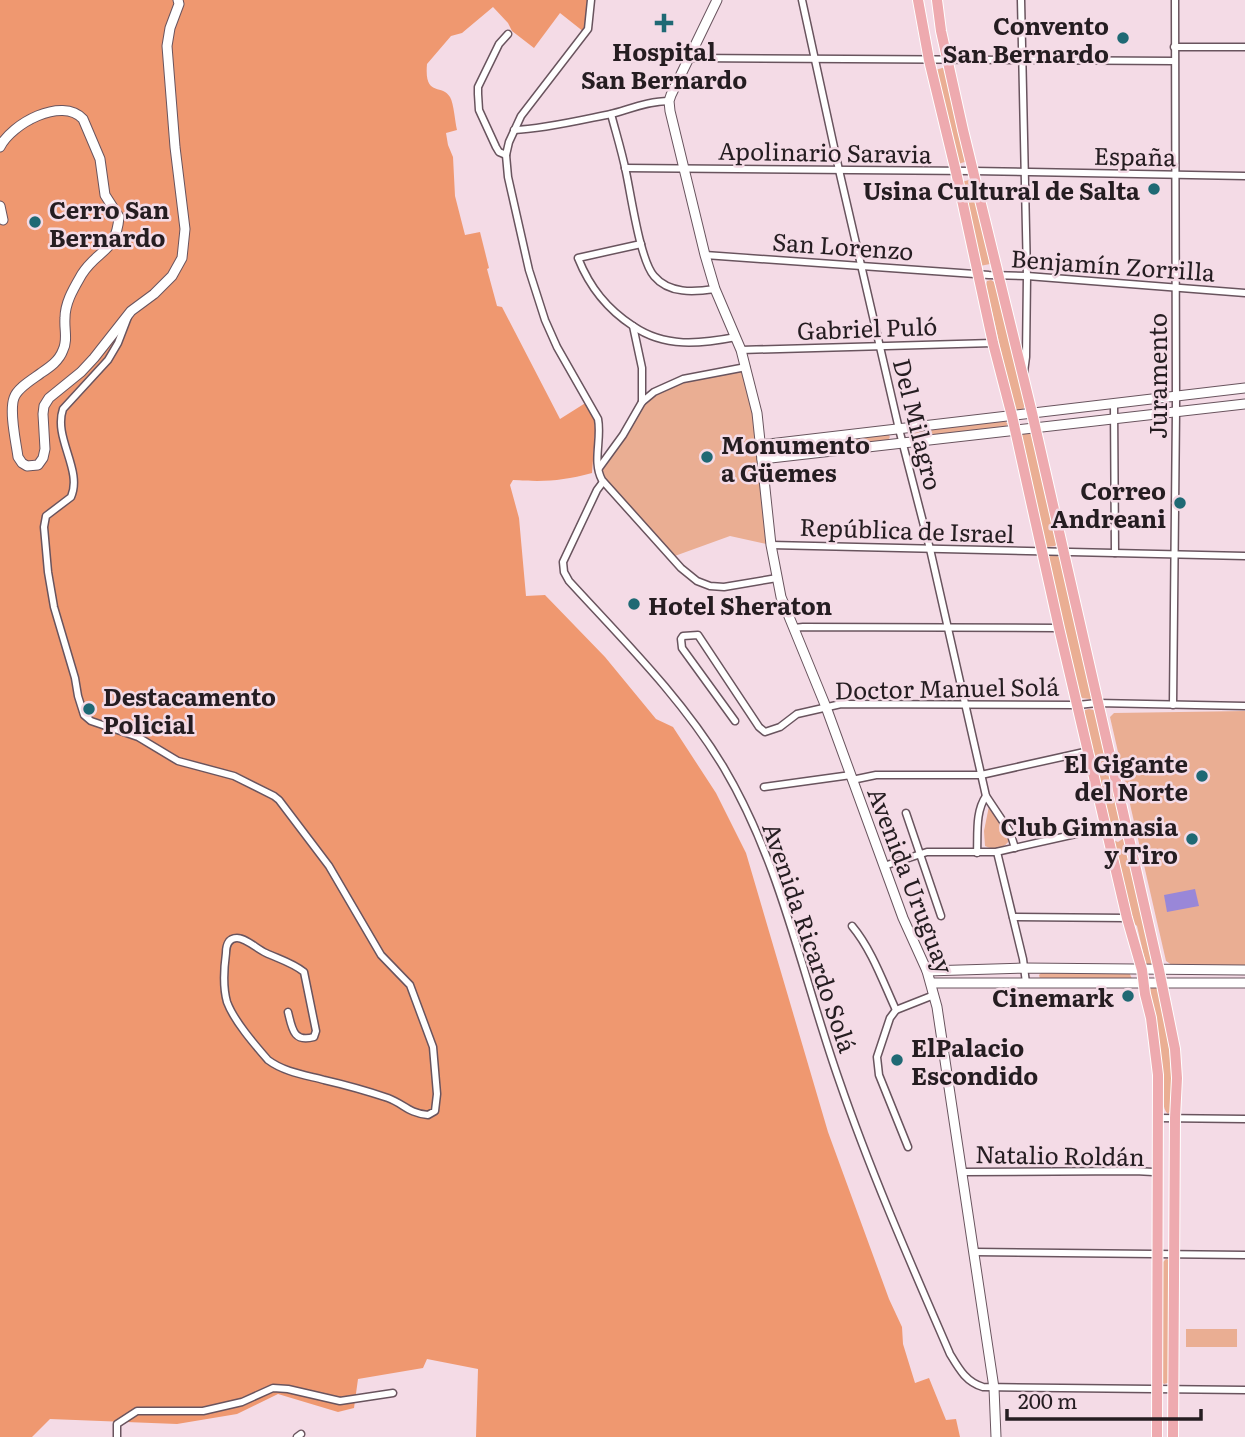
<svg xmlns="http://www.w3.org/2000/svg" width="1245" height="1437" viewBox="0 0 1245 1437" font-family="Literata,serif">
  <rect width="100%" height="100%" fill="#f4dbe6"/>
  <!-- green -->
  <g fill="#eaae93">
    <path d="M946,67l22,94 -10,3 -23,-94z"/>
    <path d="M972,179l18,85 -10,2 -18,-84z"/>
    <path d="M991,280l5,3 30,121 -3,5 -5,1 -4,-2 -28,-123 1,-4z"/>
    <path d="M746,367l12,49 13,129 -41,-9 -58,21 -65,-71 -6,-13 1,-6 40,-65 41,-23z"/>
    <path d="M1005,421l3,3 -2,2 -90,11 -2,-2 1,-4z"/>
    <path d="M1029,433l4,2 25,107 -3,4 -8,1 -2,-3 -24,-107 1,-3z"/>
    <path d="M888,434l2,3 -2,3 -102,11 -3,-4 2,-2z"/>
    <path d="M1055,555l6,3 31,139 -2,2 -8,-1 -3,-4 -31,-135 2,-3z"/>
    <path d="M1089,709l5,1 2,5 27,115 -2,4 -3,2 -6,-2 -28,-118 1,-6z"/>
    <path d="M1245,711v254h-73l-6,-4 -56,-244 4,-4z"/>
    <path d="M989,806l21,32c-3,10 -16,13 -25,8l-1,-15z"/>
    <path d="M1124,838l29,125v3l-5,1 -2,-2 -9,-39 -5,-4 -19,-82 5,2z"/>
    <path d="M1042,972h87l3,7h-92l-1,-4z"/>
    <path d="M1154,986l3,2 3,3c8,41 13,77 11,119l-3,4c-7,-6 -3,-18 -7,-26l-12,-95v-4z"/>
    <path d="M1166,1259l4,1 1,122 -7,2 -2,-2 -1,-118z"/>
    <rect x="1186" y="1329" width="51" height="18"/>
  </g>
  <!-- forest -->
  <path fill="#ef9870" d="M0,0h589l-1,22 -4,10 -24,-19 -26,35 -22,-17 -4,-8 -15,-16 -31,26 -11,3 -24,28c-3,34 15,19 23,33 4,7 5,25 7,33l-11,3 2,12 5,12 2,39 10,39 15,-3 9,36 -2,1 10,37 5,1 58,112 27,-17 9,18 -4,53c-30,8 -47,9 -79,7l-3,5 9,33 7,78 19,-1 60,62 51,62 17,8 43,66 30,60 82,279 61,167 13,28 1,17 12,39 14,-5 17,42 10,-1 4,18h-484l2,-68 -51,-10 -4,9 -65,11 -4,29 -16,4 -60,-18 -41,20 -60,10 -127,-5 -18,18h-32z"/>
  <!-- water -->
  <path fill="#9987d8" d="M1195,889l4,17 -32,6 -3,-17z"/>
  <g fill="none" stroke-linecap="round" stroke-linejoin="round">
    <defs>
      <g id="street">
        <path d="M591,0l-3,29 -67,87 -12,26 -3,13 2,22 21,93 16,50 12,27 41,72c4,20 -6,43 4,61l79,88 16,13 13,5 14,1 53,-9"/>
        <path d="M802,0l37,170 60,259 31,120 56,247 24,36 5,16"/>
        <path d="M1021,0l6,276 -1,81 -2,15"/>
        <path d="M1174,47h71"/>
        <path d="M689,58l485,3"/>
        <path d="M611,114c5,19 11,38 15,58 5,23 14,88 28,104 15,18 40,16 61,13"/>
        <path d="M514,130c30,-1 67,-10 97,-16 19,-5 38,-13 58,-13"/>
        <path d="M506,155l-7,-3 -3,-5 -17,-37 -1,-16v-7l21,-43 9,-10"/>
        <path d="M625,168l348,3 272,5"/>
        <path d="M641,244l-63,14c12,30 29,51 55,68l9,42v34"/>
        <path d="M705,255l284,20 38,1 218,17"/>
        <path d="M128,317l-10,26 -10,17 -45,49c-10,29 20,61 8,88l-25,19 -2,11 4,45 6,35 21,71 3,18 6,19 7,6 47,16 40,24 56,15 40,20 5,4 50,66 52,89 29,30 23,62 4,47 -2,17 -7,4c-20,-2 -24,-11 -40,-17 -21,-7 -42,-13 -64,-18 -19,-5 -40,-8 -56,-20 -13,-15 -34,-39 -41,-58 -4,-14 -3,-34 -1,-49 0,-7 2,-15 11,-15 9,0 20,11 29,15 13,6 27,10 38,19l12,59 -2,6c-21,6 -22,-9 -26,-25"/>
        <path d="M633,326c32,22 67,18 103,11"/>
        <path d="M741,350l252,-7"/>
        <path d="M1114,404l1,149"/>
        <path d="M599,468l24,-33 19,-33 12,-10 29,-13 63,-12"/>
        <path d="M603,482l-6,8 -34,72 1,10 5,9c54,59 113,117 155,187 57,96 78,207 115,312 32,93 72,184 111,274 9,15 16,28 33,33l262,3"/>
        <path d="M771,545l474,11"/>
        <path d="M794,628l9,-1 256,1"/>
        <path d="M1173,705l3,-294 -1,-411"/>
        <path d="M735,721l-53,-73 -1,-9 2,-3 15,-1 61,92 6,5 15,-5 17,-13 44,-10 237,1 19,-2 148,3"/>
        <path d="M852,780l24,-5h105l108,-24"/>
        <path d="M764,787l87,-12"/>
        <path d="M906,813l35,103"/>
        <path d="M997,852l26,107 3,24"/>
        <path d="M977,853c1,-19 -2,-41 9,-57"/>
        <path d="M884,866l43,-14h69l111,-25"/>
        <path d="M1013,917l114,1"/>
        <path d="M852,926c20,24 31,56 44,84"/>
        <path d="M1157,1118l88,1"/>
        <path d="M908,1147l-29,-72 -2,-18 13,-39 6,-8 38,-15"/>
        <path d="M962,1172l173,-1 18,1 4,2"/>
        <path d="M974,1252l271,3"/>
        <path d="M117,1437v-13l20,-13h66l39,-9 31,-14 15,1 52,12 53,-8"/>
        <path d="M297,1437l4,-3"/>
      </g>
      <g id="secondary">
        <path d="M717,0l-46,95 -2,6 1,10 35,144 10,34 26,61 16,63 14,132 10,52 45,110 77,211 24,53 10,36 57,381 2,49"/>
        <path d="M0,147c11,-23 62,-51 83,-28l17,40 5,36 14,22c-3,36 -21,32 -37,57 -8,14 -17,28 -17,44 -1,11 3,22 -2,32 -4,11 -13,17 -22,23 -8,6 -24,15 -27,25 -5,14 2,44 4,59l4,6 5,3 11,-1 5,-7 2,-9 -2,-35 1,-8 5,-8 32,-26 13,-14 37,-47 23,-17 18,-18 10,-18 3,-29 -10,-82 -8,-101 3,-18 9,-24 -1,-4"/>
        <path d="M0,206l3,14"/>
        <path d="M761,445l484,-57"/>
        <path d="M762,459l483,-55"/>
        <path d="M927,971l97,-3 221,2"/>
        <path d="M932,983h313"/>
      </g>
      <g id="primary">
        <path d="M918,0l11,60 27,112 37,171 19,73 47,212 68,290 15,52 3,24 6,24 7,57 -1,362"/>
        <path d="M937,0l4,31 22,99 69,283 127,557 16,79 2,29 -2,40 -2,319"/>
      </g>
    </defs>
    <!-- street casing -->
    <use href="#street" stroke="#69545e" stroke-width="9"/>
    <!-- secondary casing -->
    <use href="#secondary" stroke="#69545e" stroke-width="11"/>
    <!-- primary casing -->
    <use href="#primary" stroke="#fff" stroke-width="12"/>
    <!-- street -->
    <use href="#street" stroke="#fff" stroke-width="6"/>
    <!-- secondary -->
    <use href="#secondary" stroke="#fff" stroke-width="9"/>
    <!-- primary -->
    <use href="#primary" stroke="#eeaaaf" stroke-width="10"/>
  </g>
  <!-- markers -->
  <g fill="#1f6974" stroke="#f4dbe6" stroke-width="2.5">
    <path d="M660.5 12.5h7v7h7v7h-7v7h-7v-7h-7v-7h7z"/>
    <circle cx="1123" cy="38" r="7"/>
    <circle cx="1154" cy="189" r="7"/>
    <circle cx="35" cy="222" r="7"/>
    <circle cx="707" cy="457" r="7"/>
    <circle cx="1180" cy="503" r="7"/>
    <circle cx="634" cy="604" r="7"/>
    <circle cx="89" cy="709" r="7"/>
    <circle cx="1202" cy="776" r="7"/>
    <circle cx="1192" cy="839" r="7"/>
    <circle cx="1128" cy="996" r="7"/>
    <circle cx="897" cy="1060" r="7"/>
  </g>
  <g text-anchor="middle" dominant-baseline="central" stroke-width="5" stroke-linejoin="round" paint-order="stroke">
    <!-- poi labels -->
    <g font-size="24" font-weight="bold" fill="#251d21" stroke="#f4dbe6" text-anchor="end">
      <text x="1109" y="24">Convento<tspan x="1109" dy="28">San Bernardo</tspan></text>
      <text x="664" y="50" text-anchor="middle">Hospital<tspan x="664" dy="28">San Bernardo</tspan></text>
      <text x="1140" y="189">Usina Cultural de Salta</text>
      <text x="49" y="208" text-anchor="start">Cerro San<tspan x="49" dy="28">Bernardo</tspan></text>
      <text x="721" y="443" text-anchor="start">Monumento<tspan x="721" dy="28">a Güemes</tspan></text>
      <text x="1166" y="489">Correo<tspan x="1166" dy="28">Andreani</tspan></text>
      <text x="648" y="604" text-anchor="start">Hotel Sheraton</text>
      <text x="103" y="695" text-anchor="start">Destacamento<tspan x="103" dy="28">Policial</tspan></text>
      <text x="1188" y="762">El Gigante<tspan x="1188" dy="28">del Norte</tspan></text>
      <text x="1178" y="825">Club Gimnasia<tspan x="1178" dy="28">y Tiro</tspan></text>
      <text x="1114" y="996">Cinemark</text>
      <text x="911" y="1046" text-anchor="start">ElPalacio<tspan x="911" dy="28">Escondido</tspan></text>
    </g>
    <!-- street labels -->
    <g font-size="24" fill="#251d21" stroke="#f4dbe6">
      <text transform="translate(825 151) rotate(1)">Apolinario Saravia</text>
      <text transform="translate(1135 155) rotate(1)">España</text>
      <text transform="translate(843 245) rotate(4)">San Lorenzo</text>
      <text transform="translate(1113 264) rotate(4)">Benjamín Zorrilla</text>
      <text transform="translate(867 327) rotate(-2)">Gabriel Puló</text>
      <text transform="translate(1156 376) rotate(-90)">Juramento</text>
      <text transform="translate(919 424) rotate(76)">Del Milagro</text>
      <text transform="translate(907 529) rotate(2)">República de Israel</text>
      <text transform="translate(947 687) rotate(-1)">Doctor Manuel Solá</text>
      <text transform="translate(912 880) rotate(69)">Avenida Uruguay</text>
      <text transform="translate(811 937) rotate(71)">Avenida Ricardo Solá</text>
      <text transform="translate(1060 1154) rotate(1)">Natalio Roldán</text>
    </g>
  </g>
  <!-- scale -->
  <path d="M1007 1409v10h194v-10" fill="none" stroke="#251d21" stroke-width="3.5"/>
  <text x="1018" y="1409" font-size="21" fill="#251d21" stroke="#f4dbe6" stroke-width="5" paint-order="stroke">200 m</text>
</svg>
